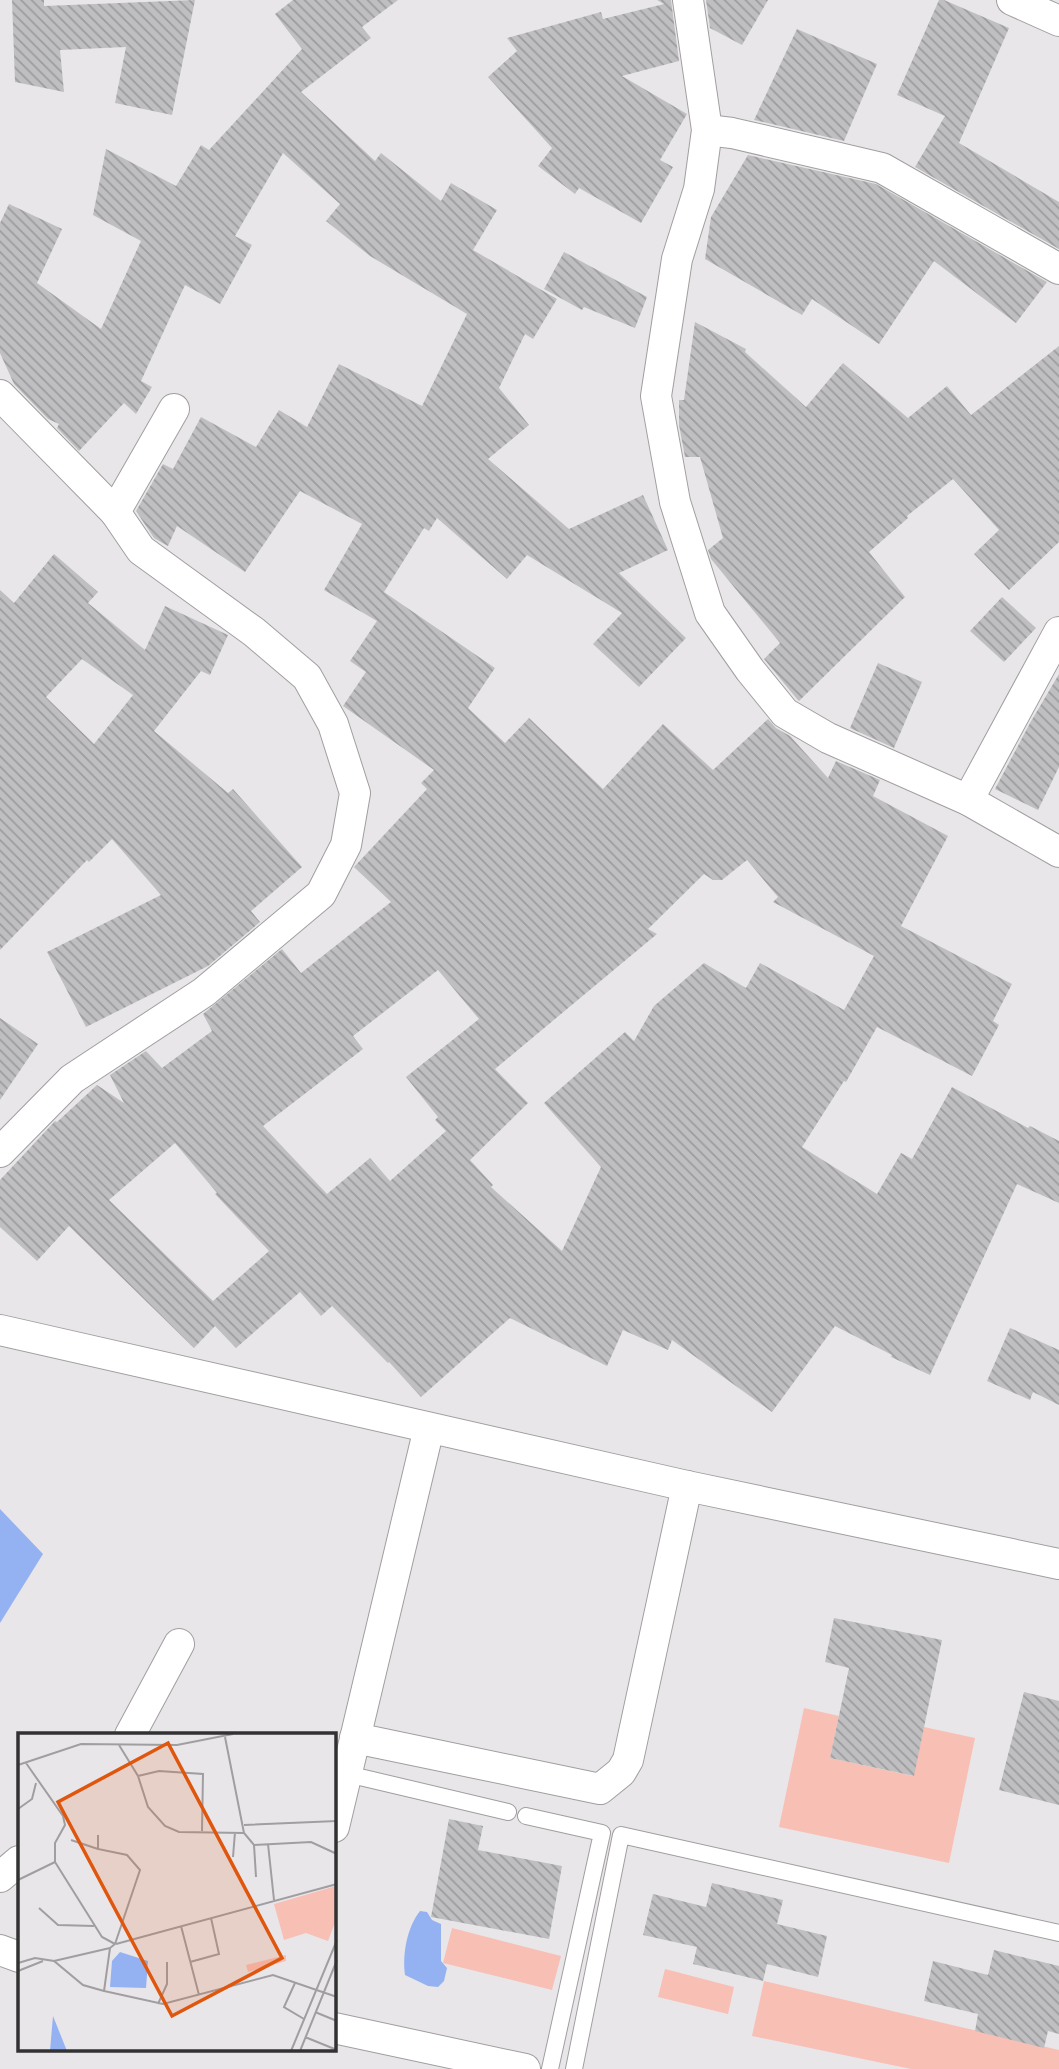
<svg xmlns="http://www.w3.org/2000/svg" width="1059" height="2069" viewBox="0 0 1059 2069" font-family="'DejaVu Sans',sans-serif">
  <defs>
    <pattern id="building-back-hatch" width="6" height="6" patternUnits="userSpaceOnUse" patternTransform="scale(1.75)"><rect width="6" height="6" fill="#bfbfc2"/><path d="M-1 5l2 2M0 0l6 6M5-1l2 2" fill="none" stroke="#9c9c9e"/></pattern>
  </defs>
  <rect width="100%" height="100%" fill="#e9e6e9"/>
  <!-- green -->
  <g fill="#f8bfb5">
    <path d="M804,1708l35,8 -9,42 83,18 11,-49 51,11 -26,125 -170,-36z"/>
    <path d="M452,1928l109,28 -9,34 -109,-27z"/>
    <path d="M665,1969l69,18 -6,27 -70,-17z"/>
    <path d="M764,1981l295,69v19h-148l-159,-33z"/>
  </g>
  <!-- water -->
  <g fill="#94b2f1">
    <path d="M0,1509l43,45 -43,69z"/>
    <path d="M420,1911l7,1 5,8 9,4v37l6,7 -3,13 -6,6 -10,-1 -23,-11c-3,-20 2,-48 15,-64z"/>
  </g>
  <!-- building -->
  <g fill="url(#building-back-hatch)" fill-rule="evenodd">
    <path d="M12,0h32v6l151,-6 -23,115 -57,-12 11,-56 -66,3 4,42 -49,-10z"/>
    <path d="M293,0h105l-36,27 9,11 -70,54 74,69 6,-8 60,48 10,-18 46,27 -24,40 84,49 -24,40 -8,-5 -26,54 30,37 -41,34 81,70 74,-34 25,55 -49,23 67,65 -47,49 -46,-43 29,-31 -95,-58 -20,24 -70,-61 -8,13 -5,-3 -40,64 111,76 -27,40 37,35 24,-25 74,71 60,-65 50,46 55,-51 8,9 14,8 38,42 8,-17 44,19 -7,16 75,40 -47,90 111,58 -19,37 6,4 -27,51 -95,-49 -31,55 -2,-1 -42,66 75,47 24,-41 11,6 40,-72 76,41 2,-2 29,15v62l-42,-19 -87,191 -39,-18 1,-2 -57,-29 -63,86 -100,-72 -4,10 -45,-20 -16,36 -97,-48 -89,79 -32,-35 -1,1 -56,-57 -11,10 -21,-24 -64,56 -21,-22 -21,22 -125,-122 -32,35 -37,-34v-47l55,-59 2,1 40,-37 27,18 -14,-28 36,-24 16,17 50,-37 -9,-17 79,-65 19,24 90,-71 -37,-35 73,-78 -6,-6 13,-13 -91,-64 23,-34 -16,-11 27,-40 -53,-31 38,-66 -62,-33 -55,81 -68,-46 -9,20 -9,-5 -5,-3 -18,-27 27,-47 10,5 28,-52 55,30 23,-37 28,17 32,-63 83,42 45,-92 -97,-58 -44,-35 14,-17 -57,-51 -48,83 17,9 -32,59 -35,-19 -44,96 11,6 -16,27 -12,-11 -45,48 -22,-23 2,-4 -11,-5 -34,-35 -14,-31v-130l9,-19 53,25 -25,54 64,46 40,-88 -48,-26 13,-66 70,37 25,-41 8,5 93,-101 -27,-35zM747,860l31,37 -5,5 101,54 -30,54 -84,-47 -14,25 -42,-25 -50,43 -20,35 -9,-9 -81,71 57,64 -39,84 -71,-64 2,-2 -23,-25 58,-57 -33,-34 162,-135 -9,-5 56,-55 9,6h9zM438,970l41,49 -73,58 32,40 -3,3 11,11 -56,50 -20,-23 -43,36 -64,-68 100,-77 -10,-13zM175,1143l42,50 -2,1 54,57 -56,50 -104,-101z"/>
    <path d="M657,0h14l8,61 -57,15 65,38 -27,46 13,7 -32,56 -62,-35 -4,6 -37,-28 14,-18 -64,-71 29,-26 -10,-13 94,-26 2,7 61,-15z"/>
    <path d="M706,0h62l-26,45 -32,-17z"/>
    <path d="M939,0h5l65,28 -50,115 100,59v47l-144,-82 30,-51 -48,-21z"/>
    <path d="M797,29l80,35 -33,77 -90,-21z"/>
    <path d="M748,155l128,29 171,98 -31,41 -82,-62 -55,83 -67,-45 -10,16 -97,-56 6,-42z"/>
    <path d="M564,252l83,45 -12,31 -51,-21 -2,3 -38,-21z"/>
    <path d="M695,322l51,27 -1,3 61,55 37,-44 65,55 39,-32 24,29 88,-69v196l-50,48 -35,-36 25,-24 -46,-51 -46,37 1,2 -39,34 36,45 -106,104 -2,-2 -33,-40 16,-16 -69,-84 -3,-9 15,-12 -23,-81h-15l-6,-32v-25h5z"/>
    <path d="M54,554l44,38 -10,11 57,47 20,-44 63,29 -18,40 -9,-4 -47,60 74,62 5,-4 69,78 -51,44 9,11 -52,44 -122,61 -39,-75 114,-57 -49,-56 -23,23 -2,-2 -87,90v-360l14,13zM82,659l51,36 -39,49 -48,-47z"/>
    <path d="M1002,597l34,31 -32,34 -34,-31z"/>
    <path d="M878,663l44,19 -28,66 -44,-20z"/>
    <path d="M1059,674v93l-21,43 -43,-21 35,-66z"/>
    <path d="M0,1018l38,26 -38,56z"/>
    <path d="M1010,1328l49,22v55l-26,-13 -3,8 -43,-19z"/>
    <path d="M834,1618l108,22 -28,136 -84,-18 19,-90 -24,-6z"/>
    <path d="M1024,1692l35,9v104l-60,-15z"/>
    <path d="M449,1819l34,7 -5,24 84,16 -13,73 -118,-22z"/>
    <path d="M712,1883l71,17 -6,24 50,12 -9,41 -51,-13 -4,17 -70,-17 4,-17 -54,-12 10,-41 53,13z"/>
    <path d="M994,1950l65,16v68l-11,-3 -4,17 -69,-17 3,-17 -54,-13 9,-40 55,14z"/>
  </g>
  <g fill="none" stroke-linecap="round" stroke-linejoin="round">
    <defs>
      <g id="service">
        <path d="M347,1774l161,38"/>
        <path d="M526,1816l76,17 -52,236"/>
        <path d="M574,2069l47,-234 438,98"/>
      </g>
      <g id="minor">
        <path d="M688,0l19,130 -8,59 -22,70 -21,137 19,106 35,111 40,57 35,43 43,25 140,62 91,52"/>
        <path d="M1012,0l47,21"/>
        <path d="M707,130l25,3 150,35 177,101"/>
        <path d="M0,395l115,117"/>
        <path d="M968,800l91,-168"/>
        <path d="M0,1152l72,-73 132,-87 117,-98 25,-49 9,-52 -22,-69 -26,-47 -53,-45 -113,-82 -26,-38 59,-103"/>
        <path d="M0,1330l687,156 372,78"/>
        <path d="M130,1735l49,-91"/>
        <path d="M355,1738l245,51 21,-17 7,-12 59,-274"/>
        <path d="M334,1827l95,-399"/>
        <path d="M0,1877l19,-16"/>
        <path d="M0,1950l19,7"/>
        <path d="M334,2028l191,41"/>
      </g>
    </defs>
    <!-- service casing -->
    <use href="#service" stroke="#a19ea0" stroke-width="18"/>
    <!-- minor casing -->
    <use href="#minor" stroke="#a19ea0" stroke-width="32"/>
    <!-- service -->
    <use href="#service" stroke="#fff" stroke-width="16"/>
    <!-- minor -->
    <use href="#minor" stroke="#fff" stroke-width="30"/>
  </g>
  <!-- overview -->
  <g transform="translate(18 1733)">
    <rect width="318" height="318" fill="#e9e6e9"/>
    <path d="M318,153v34l-8,21 -22,-8 -22,7 -10,-36zM268,222v6l-38,11 -2,-7z" fill="#f8bfb5"/>
    <path d="M102,219l28,9 -2,27 -36,-1 2,-26zM35,283l14,35h-17z" fill="#94b2f1"/>
    <path fill="none" stroke="#a09ea0" stroke-width="2" d="M207,4l19,96 10,12 57,-3 26,12M101,12l19,31 10,31 17,19 14,6 65,1M8,30l37,53 2,9 -10,18v19l47,75 13,7M0,32l63,-21 96,1 56,-11M120,43l21,-5 44,3 -1,57M0,76l14,-10 4,-16M226,92l93,-4M80,102v14l29,6 13,15 -25,74 -5,4 -6,43 59,13 110,-29 64,22M53,107l27,9M250,111l6,56M236,112l2,32M215,124l2,-25M0,147l37,-18M21,175l19,17 36,1M163,193l18,69M98,211l221,-60M36,228l56,-13M172,229l29,-8 -8,-36M0,230l17,-5 19,3 29,24 21,6M0,238l25,-10M277,250l-11,24 20,12M140,271l9,-20v-22M297,279l22,9M287,304l32,13M273,318l46,-111M282,318l37,-91"/>
    <path fill="#df570e" fill-opacity="0.15" stroke="#df570e" stroke-width="3.5" d="M150,10l114,215 -110,58 -114,-214z"/>
    <rect width="318" height="318" fill="none" stroke="#333233" stroke-width="3.5"/>
  </g>
</svg>
